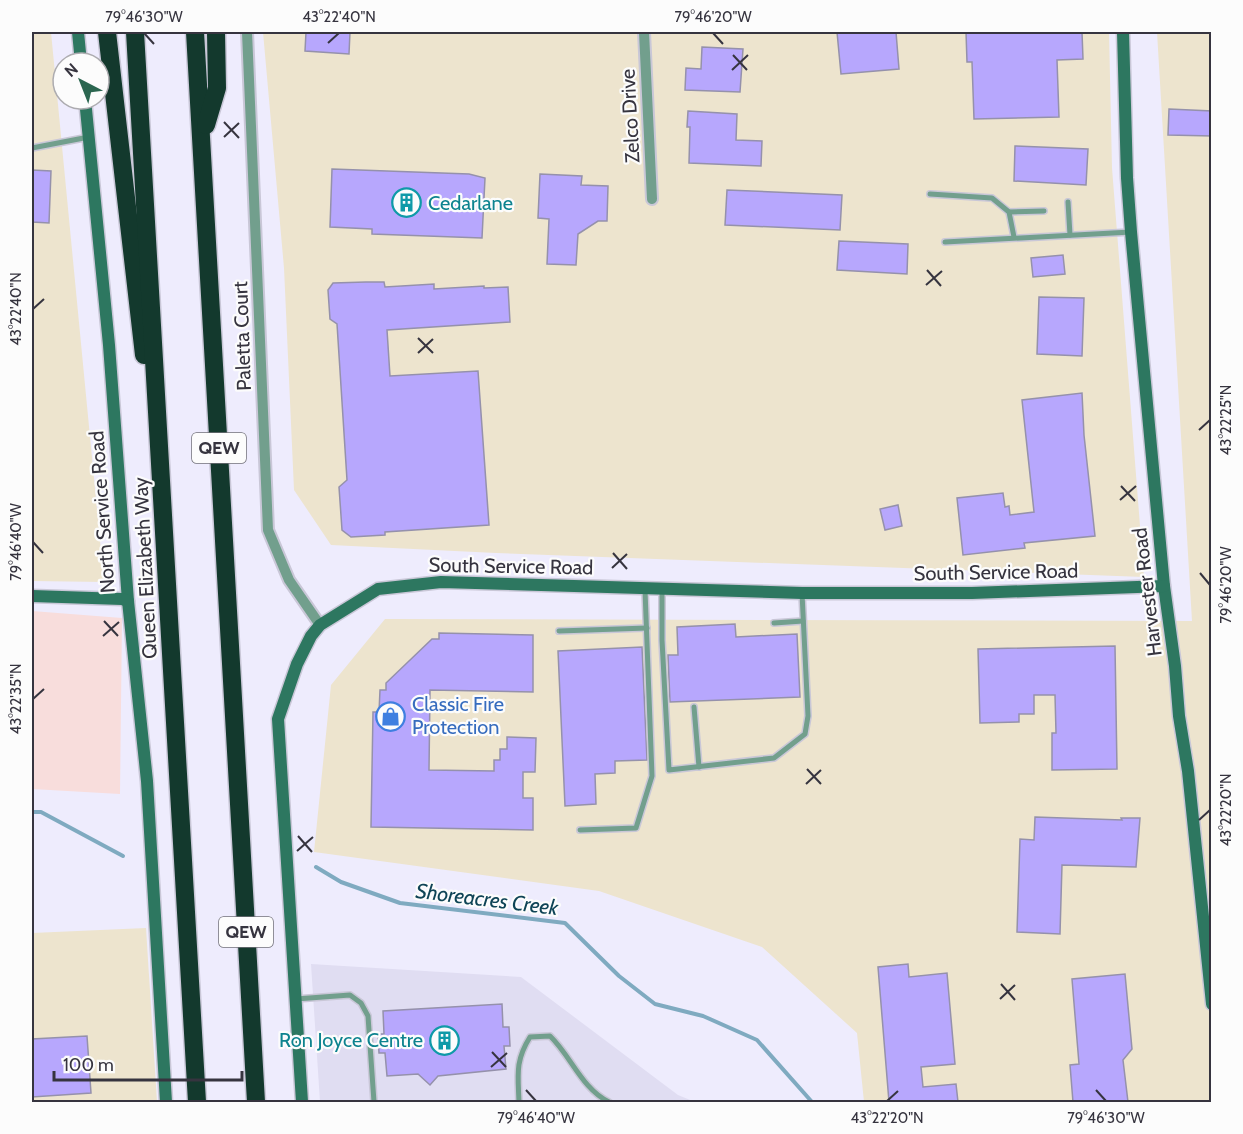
<svg xmlns="http://www.w3.org/2000/svg" width="1243" height="1134" viewBox="0 0 1243 1134" font-family="Cabin,sans-serif">
  <rect width="100%" height="100%" fill="#eeecfd"/>
  <!-- commercial -->
  <path fill="#f8dddc" d="M32,611l90,7 -2,176 -88,-5z"/>
  <!-- industrial -->
  <g fill="#ede4ce">
    <path d="M32,32h19l53,550 -72,-1z"/>
    <path d="M263,32h846l3,136 32,409 -648,-24 -165,-8 -37,-55 -10,-222z"/>
    <path d="M1157,32h54v1070h-347l-7,-69 -95,-86 -163,-56 -285,-39 17,-167 54,-66 807,2z"/>
    <path d="M146,928l11,174h-125v-169z"/>
  </g>
  <!-- built -->
  <path fill="#e0ddf2" d="M311,964l210,13 157,118 17,7h-375z"/>
  <g fill="none" stroke-linecap="round" stroke-linejoin="round">
    <!-- stream -->
    <g stroke="#7faac0" stroke-width="4">
      <path d="M32,812h9l82,44"/>
      <path d="M316,867l25,15 59,21 165,20 54,53 36,28 48,12 54,24 55,62"/>
    </g>
  </g>
  <!-- building -->
  <g fill="#b7a7fd" stroke="#9591ab" stroke-width="1.5">
    <path d="M306,32h44l-1,22 -44,-3z"/>
    <path d="M837,32h59l3,37 -58,5z"/>
    <path d="M966,32h116l1,27 -26,1 2,57 -85,2 -2,-57h-5z"/>
    <path d="M702,47l41,2 -3,43 -55,-2 1,-22 15,1z"/>
    <path d="M1169,109l43,2v25l-44,-1z"/>
    <path d="M688,111l49,3 -1,26 26,1 -1,25 -72,-3 1,-36h-3z"/>
    <path d="M1015,146l73,3 -2,36 -72,-4z"/>
    <path d="M332,169l137,5 16,4 -3,60 -110,-4v-5l-42,-2z"/>
    <path d="M32,170l19,1 -2,52 -17,-1z"/>
    <path d="M540,174l42,2 -1,9 27,1 -1,35h-9l-20,13 -2,31 -29,-1 2,-45 -11,-1z"/>
    <path d="M727,190l115,5 -2,35 -115,-5z"/>
    <path d="M839,241l69,3 -1,30 -70,-4z"/>
    <path d="M1063,255l2,19 -32,3 -2,-19z"/>
    <path d="M366,282h18l1,5 49,-3v5l50,-3v2l24,-1 2,35 -123,8 3,46 88,-5 11,154 -104,7v3l-34,2 -9,-7 -3,-43 8,-7 -10,-156 -7,-5 -2,-29 5,-7z"/>
    <path d="M1039,297l45,1 -2,58 -45,-2z"/>
    <path d="M1082,393l2,42 11,101 -71,7 1,5 -62,7 -6,-57 46,-5 2,14 4,-1 1,9 24,-3 -12,-112z"/>
    <path d="M898,505l4,21 -17,4 -5,-21z"/>
    <path d="M735,624l1,13 61,-3 3,63 -130,5 -2,-47h10l-1,-28z"/>
    <path d="M439,633l94,2v57l-103,-2 -1,80 65,1v-11h6v-11h7v-12l29,1 -1,34h-12v26h10v32l-162,-3 2,-115h6l1,-22h6v-7l46,-44h7z"/>
    <path d="M1115,646l2,123 -65,1v-37h4l-1,-38h-21v19h-15v8l-39,1 -2,-74z"/>
    <path d="M642,647l5,113 -32,1v12l-20,1 1,30 -31,2 -7,-155z"/>
    <path d="M1035,817l87,3 -1,-2h19l-4,49 -74,-2 -2,69 -43,-2 3,-93 14,1z"/>
    <path d="M908,964l1,13 38,-4 8,91 -34,3 2,20 33,-3 2,18h-69l-11,-135z"/>
    <path d="M1125,974l7,75 -9,11 5,42h-55l-3,-37 9,-1 -7,-85z"/>
    <path d="M502,1004l1,23h6l1,19h-6l2,23 -68,7 -8,9 -12,-11 -31,2 -2,-23h-6l-1,-19h6l-1,-23z"/>
    <path d="M87,1036l4,57 -59,4v-58z"/>
  </g>
  <g fill="none" stroke-linecap="round" stroke-linejoin="round">
    <defs>
      <g id="lane">
        <path d="M32,148l57,-11"/>
        <path d="M930,194l62,4 17,14 5,25"/>
        <path d="M1068,202l2,33"/>
        <path d="M1009,212l35,-1"/>
        <path d="M945,242l186,-10"/>
        <path d="M662,590v50l7,130 105,-12 31,-24 3,-18 -6,-123"/>
        <path d="M774,623l29,-2"/>
        <path d="M559,631l88,-3"/>
        <path d="M694,707l5,60"/>
        <path d="M580,830l56,-2 16,-52 -7,-186"/>
        <path d="M296,999l54,-4 11,8 7,13 6,86"/>
        <path d="M519,1102c-1,-27 -4,-41 11,-65l20,-1c21,20 32,53 59,66"/>
      </g>
      <g id="street">
        <path d="M247,32l21,498 21,50 31,45"/>
        <path d="M644,32l8,167"/>
      </g>
      <g id="secondary">
        <path d="M78,32l3,31"/>
        <path d="M1123,32l4,146 4,54 33,354 11,80 4,50 9,55 24,233"/>
        <path d="M85,99l24,246 19,256 19,180 19,321"/>
        <path d="M32,596l90,3 6,2"/>
        <path d="M302,1102l-24,-383 19,-55 14,-28 9,-11 58,-36 63,-7 361,11h170l192,-7"/>
      </g>
      <g id="highway">
        <path d="M107,32l37,323"/>
        <path d="M135,32l62,1070"/>
        <path d="M195,32l61,1070"/>
        <path d="M206,125l11,-37 -1,-56"/>
      </g>
    </defs>
    <!-- lane casing -->
    <use href="#lane" stroke="#c9c7d7" stroke-width="8"/>
    <!-- street casing -->
    <use href="#street" stroke="#c9c7d7" stroke-width="14"/>
    <!-- secondary casing -->
    <use href="#secondary" stroke="#c9c7d7" stroke-width="15"/>
    <!-- highway casing -->
    <use href="#highway" stroke="#c9c7d7" stroke-width="21"/>
    <!-- lane -->
    <use href="#lane" stroke="#729f8d" stroke-width="5"/>
    <!-- street -->
    <use href="#street" stroke="#729f8d" stroke-width="10"/>
    <!-- secondary -->
    <use href="#secondary" stroke="#2d7760" stroke-width="12"/>
    <!-- highway -->
    <use href="#highway" stroke="#13392d" stroke-width="18"/>
  </g>
  <!-- ticks -->
  <path fill="none" stroke="#36343f" stroke-width="2" d="M144,33l10,11M713,33l10,11M328,43l11,-10M733,55l14,15M732,70l16,-15M224,122l15,16M224,137l15,-14M927,270l14,16M926,285l16,-14M33,309l11,-10M418,338l15,15M418,353l15,-14M1199,430l11,-10M1121,486l14,15M1120,500l16,-14M33,542l10,11M613,553l14,16M612,568l15,-14M1200,573l10,12M104,621l14,15M103,636l16,-14M33,699l11,-10M807,769l14,15M806,784l15,-14M1199,820l11,-10M298,836l14,16M297,851l16,-14M1001,984l14,16M1000,999l15,-14M492,1052l14,15M491,1067l16,-14M526,1090l10,11M1096,1090l10,11M887,1101l11,-10"/>
  <!-- icons -->
  <defs>
    <symbol id="building-ring" viewBox="-11 -11 22 22"><circle r="9.5" fill="#fcfcfc" stroke="#0f9aa8" stroke-width="1.5"/><path d="M-4-6H4V6H1V3H-1V6H-4ZM-2.5-4.3h1.7v1.8h-1.7ZM.8-4.3h1.7v1.8H.8ZM-2.5-1h1.7V.8h-1.7ZM.8-1h1.7V.8H.8Z" fill="#0f9aa8"/></symbol>
    <symbol id="shop-ring" viewBox="-11 -11 22 22"><circle r="9.5" fill="#fcfcfc" stroke="#3f7fe0" stroke-width="1.5"/><path d="M-5-2.5h2.3a2.7 3.5 0 0 1 5.4 0H5L5.5 6h-11ZM-1.5-2.5h3a1.5 2.3 0 0 0-3 0Z" fill="#3f7fe0"/></symbol>
  </defs>
  <g fill-rule="evenodd">
    <use href="#building-ring" x="390" y="186" width="33" height="33"/>
    <use href="#shop-ring" x="374" y="700" width="33" height="33"/>
    <use href="#building-ring" x="428" y="1024" width="33" height="33"/>
  </g>
  <g text-anchor="middle" dominant-baseline="central" stroke-width="4.5" stroke-linejoin="round" paint-order="stroke">
    <!-- shield labels -->
    <g fill="#fcfcfc" stroke="#717078" stroke-width="1.5">
      <rect x="192" y="433" width="54" height="30" rx="4.5"/>
      <rect x="219" y="917" width="54" height="30" rx="4.5"/>
    </g>
    <g font-size="18" font-weight="bold" fill="#36343f">
      <text x="219" y="448">QEW</text>
      <text x="246" y="932">QEW</text>
    </g>
    <!-- street labels -->
    <g font-size="20" fill="#36343f" stroke="#fcfcfc">
      <text transform="translate(630 116) rotate(-93)">Zelco Drive</text>
      <text transform="translate(242 336) rotate(-92)">Paletta Court</text>
      <text transform="translate(102 512) rotate(-94)">North Service Road</text>
      <text transform="translate(511 566) rotate(1)">South Service Road</text>
      <text transform="translate(145 568) rotate(-93)">Queen Elizabeth Way</text>
      <text transform="translate(996 572) rotate(-1)">South Service Road</text>
      <text transform="translate(1147 592) rotate(-97)">Harvester Road</text>
    </g>
    <!-- culture labels -->
    <g font-size="20" fill="#0d838f" stroke="#fcfcfc" text-anchor="start">
      <text x="428" y="203">Cedarlane</text>
      <text x="423" y="1040" text-anchor="end">Ron Joyce Centre</text>
    </g>
    <!-- shop labels -->
    <g font-size="20" fill="#366cbe" stroke="#fcfcfc" text-anchor="start">
      <text x="412" y="704">Classic Fire<tspan x="412" dy="23">Protection</tspan></text>
    </g>
    <!-- water labels -->
    <g font-size="21" font-style="italic" fill="#0f4456" stroke="#fcfcfc">
      <text transform="translate(487 899) rotate(7)">Shoreacres Creek</text>
    </g>
  </g>
  <!-- border -->
  <rect width="1243" height="1134" fill="none" stroke="#fcfcfc" stroke-width="66"/>
  <!-- north arrow -->
  <g transform="translate(81 81) rotate(318)"><circle r="28" fill="#fcfcfc" stroke="#adacb0" stroke-width="1.5"/>
  <path d="M0-4.5L10 22L0 15L-10 22Z" fill="#2b6650"/>
  <text y="-9" font-size="16" font-weight="bold" text-anchor="middle" fill="#36343f">N</text>
  </g>
  <!-- scale -->
  <path d="M54 1071v9h188v-9" fill="none" stroke="#36343f" stroke-width="3"/>
  <text x="63" y="1071" font-size="18" fill="#36343f" stroke="#fcfcfc" stroke-width="4.5" paint-order="stroke">100 m</text>
  <rect x="33" y="33" width="1177" height="1068" fill="none" stroke="#36343f" stroke-width="2"/>
  <g font-size="15" text-anchor="middle" fill="#36343f">
    <text x="144" y="22">79°46'30"W</text>
    <text x="339" y="22">43°22'40"N</text>
    <text x="713" y="22">79°46'20"W</text>
    <text transform="translate(16 309) rotate(-90)" y="5">43°22'40"N</text>
    <text transform="translate(1226 420) rotate(-90)" y="5">43°22'25"N</text>
    <text transform="translate(16 542) rotate(-90)" y="5">79°46'40"W</text>
    <text transform="translate(1226 585) rotate(-90)" y="5">79°46'20"W</text>
    <text transform="translate(16 699) rotate(-90)" y="5">43°22'35"N</text>
    <text transform="translate(1226 810) rotate(-90)" y="5">43°22'20"N</text>
    <text x="536" y="1123">79°46'40"W</text>
    <text x="887" y="1123">43°22'20"N</text>
    <text x="1106" y="1123">79°46'30"W</text>
  </g>
</svg>
